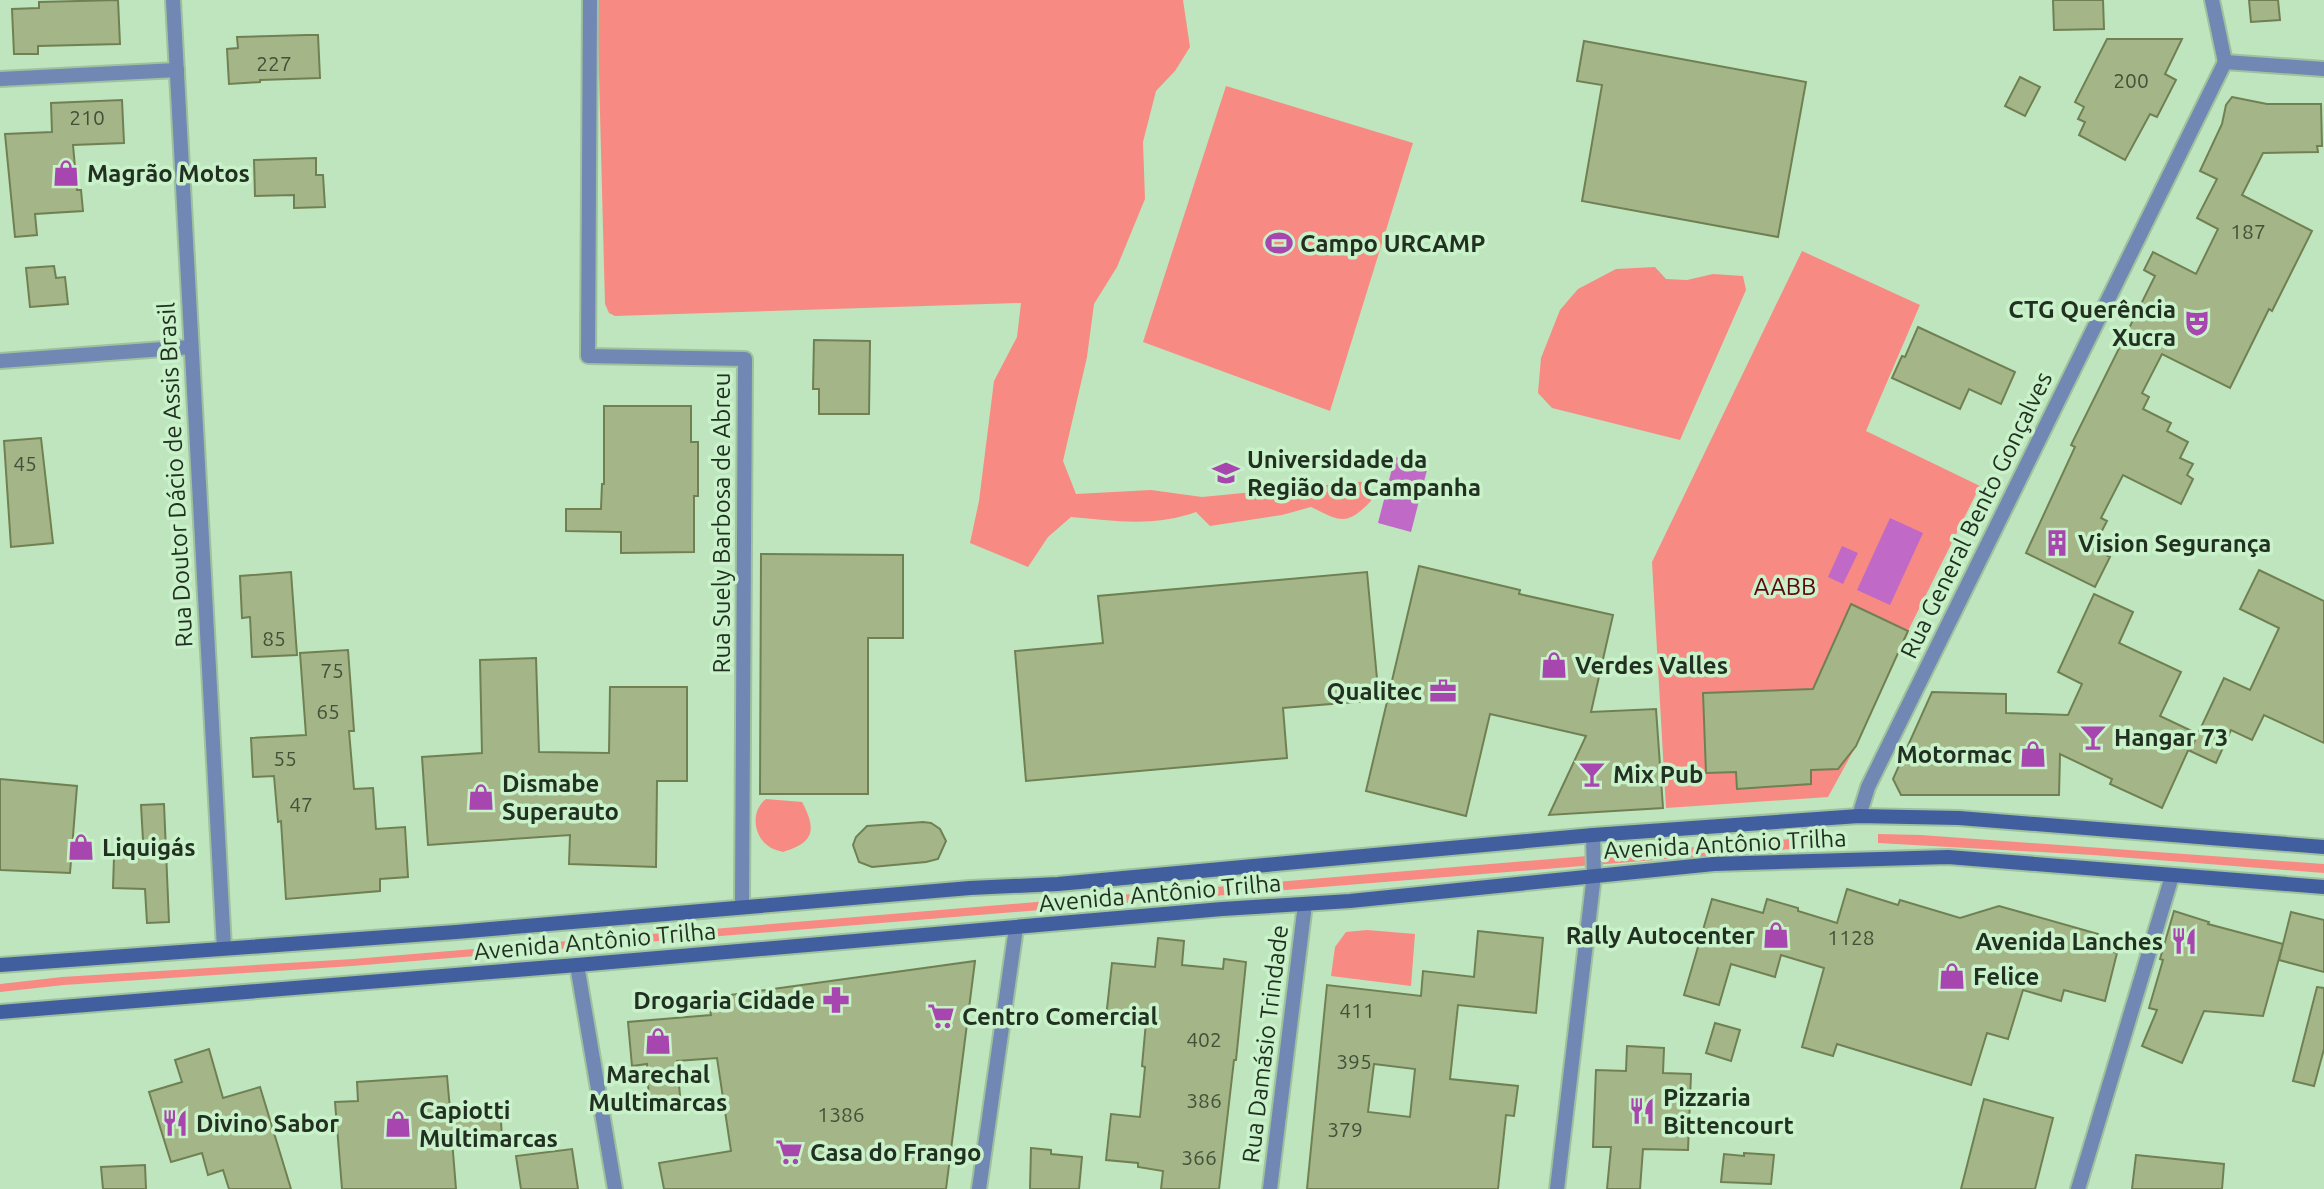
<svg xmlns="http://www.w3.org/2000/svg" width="2324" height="1189" viewBox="0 0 2324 1189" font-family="Ubuntu,sans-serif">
  <rect width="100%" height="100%" fill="#bee5bd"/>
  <!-- green -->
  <g fill="#f78b83">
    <path d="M597,0h586l7,47 -15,24 -19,20 -13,51 2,57 -28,68 -23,37 -7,53 -24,104 13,33 75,-4 51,7 167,-16 2,20c-25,26 -31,20 -60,6l-29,8 -72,11 -14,-14c-41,15 -82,9 -125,5l-23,20 -20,30 -58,-24 9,-42 15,-120 23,-44 4,-34 -406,13 -6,-3 -4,-9z"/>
    <path d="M1226,86l187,57 -83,268 -187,-69z"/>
    <path d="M1802,251l118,54 -54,126 114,55 -72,145 -52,115 -28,51 -162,11 -14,-246z"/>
    <path d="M1655,267l11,12 21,1 26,-6 30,2 3,14 -66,150 -128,-32 -14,-15 3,-35 19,-48 18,-21 38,-20z"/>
    <path d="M766,799l36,3c15,28 12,41 -19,50 -6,-2 -12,-3 -16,-7 -14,-11 -16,-35 -1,-46z"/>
    <path d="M1878,834l43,1 403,29v9l-231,-18 -215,-12z"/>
    <path d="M1827,836v10l-1475,120 -288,19 -64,7v-8l62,-7 291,-18z"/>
    <path d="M1367,930l48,4 -4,52 -80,-10 4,-29 11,-15z"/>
  </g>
  <!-- water -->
  <g fill="#c069c6">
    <path d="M1395,457l33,9 -17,66 -33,-9z"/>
    <path d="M1890,518l33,15 -33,72 -33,-15z"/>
    <path d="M1842,546l16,7 -15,31 -15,-7z"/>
  </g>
  <!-- building -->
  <g fill="#a4b687" stroke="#708053" stroke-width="2" fill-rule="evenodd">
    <path d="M118,0l2,44 -82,2v8h-24l-2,-45 27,-1v-6z"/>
    <path d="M2053,0h50l1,29 -50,1z"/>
    <path d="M2249,0h29l2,20 -29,2z"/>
    <path d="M307,35h11l2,43 -60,2v2l-31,2 -2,-35 11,-1 -1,-11z"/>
    <path d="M2107,39h75l-17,35 11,6 -19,37 -7,-3 -25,46 -46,-25 6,-13 -7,-3 6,-12 -9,-5z"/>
    <path d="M1584,41l222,41 -28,155 -196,-36 20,-116 -25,-4z"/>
    <path d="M2020,77l20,10 -15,29 -20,-10z"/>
    <path d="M2232,97l35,7h54l1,42h-5l1,6 -55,1 -21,42 70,36 -40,80 -3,-2 -39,79 -68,-34 -20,39 7,4 -6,12 28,14 -4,8 21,11 -8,16 13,6 -6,11 6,4 -12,25 -58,-29 -22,43 6,3 -14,27 17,9 -15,30 -69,-34 49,-106 -4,-2 84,-169 -11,-6 9,-18 43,22 22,-45 -21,-11 20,-39 -17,-8 22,-47 4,-19z"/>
    <path d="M122,100l2,43 -51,2 4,45h4l2,21 -48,3 2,21 -22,2 -10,-103 47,-2 -1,-29z"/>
    <path d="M316,158v17h7l2,32 -31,1v-13l-39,1 -1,-36z"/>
    <path d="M54,266l2,12 9,-1 3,27 -38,3 -4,-39z"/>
    <path d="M1918,327l97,45 -14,32 -32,-15 -9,20 -68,-31 10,-22 3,1z"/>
    <path d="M814,340l56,1 -1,73h-50v-25h-6z"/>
    <path d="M604,406h87v36h7v54h-4v56l-73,1v-21l-55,-1v-22h35l1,-25h2z"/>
    <path d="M41,438l12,105 -42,4 -7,-106z"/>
    <path d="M761,554l142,1v83h-35v156h-108z"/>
    <path d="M1419,566l101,24 -1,4 94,21 -22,97 65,-3 7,99 -114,7 37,-79 -96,-22 -24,102 -100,-25z"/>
    <path d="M2259,570l65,31v142l-60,-28 -12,25 -21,-10 -15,33 -26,-12 34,-73 26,12 29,-62 -39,-19z"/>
    <path d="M291,572l6,83 -45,2 -2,-40 -8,1 -2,-42z"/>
    <path d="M1367,572l12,128 -96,8 4,50 -261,23 -11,-130 88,-8 -5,-47z"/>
    <path d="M2094,594l39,18 -14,31 62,29 -21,44 36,17 -34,75 -52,-24 2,-5 -52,-25 -1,41h-158l-8,-16 39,-87 74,2v19l62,2 14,-31 -24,-12z"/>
    <path d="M1851,604l57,27 -52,115 -18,23 -27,1v14l-74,5 -1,-17 -30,1 -3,-80 110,-4z"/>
    <path d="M348,650l6,81h-5l5,58 19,-1 3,41 29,-2 3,50 -28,2v12l-94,8 -5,-78 -3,1 -4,-46 -21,1 -2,-39 55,-3 -6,-82z"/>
    <path d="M536,658l3,94 70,1 1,-66h77v94h-30l-1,86 -87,-3 1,-29 -142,10 -6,-88 60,-4 -2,-93z"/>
    <path d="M0,779l77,7 -7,87 -70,-3z"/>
    <path d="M164,804l5,118 -22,1 -2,-34 -32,-1 1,-31 30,1 -3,-53z"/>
    <path d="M923,822l8,1 9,6 6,12 -8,18 -12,3 -54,5 -13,-5 -6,-17 3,-8 11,-11z"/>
    <path d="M1847,889l51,16 2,-5 60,18 39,-12 99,28 -3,13 22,6 -12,48 -41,-11 -3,11 -38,-11 -15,49 -21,-6 -16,52 -134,-41 -4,12 -31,-9 22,-79 -43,-13 -6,22 -44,-13 -12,41 -35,-10 28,-96 51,14 4,-14 31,9v3l39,12z"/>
    <path d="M2174,911l35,11 -1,2 75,20 -20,72 -59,-5 -22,52 -40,-17 15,-36 -8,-2 14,-48 -3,-1z"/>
    <path d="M2291,912l33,8v52l-45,-12z"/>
    <path d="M1478,931l65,7 -7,75 -78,-8 -8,74 68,7 -4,30 -8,-1 -8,74h-191l20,-204 94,11 2,-25 51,6zM1374,1064l41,5 -5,48 -42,-5z"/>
    <path d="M1158,938l26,3 -2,24 41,4 1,-10 22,3 -10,98h-2l-15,129h-58l2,-18 -25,-4v-4l-32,-3 5,-46 29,3 5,-50 -3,-1 4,-44 -40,-4 6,-55 43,4z"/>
    <path d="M975,961l-29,228h-282l-5,-26 72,-12 -14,-93 -40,3 4,46 -22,2 -1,-9 -9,1 -2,-37 -15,2 -4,-44 83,-7 -3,-17z"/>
    <path d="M2317,987l7,1v61l-10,37 -21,-5z"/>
    <path d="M1715,1023l25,7 -9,31 -25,-8z"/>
    <path d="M1627,1046l37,2 -1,25 28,1 -3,76 -45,-1 -3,40h-33l4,-42h-18l3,-77 30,1z"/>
    <path d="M209,1049l14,49 37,-11 31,102h-62l-6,-19 -15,5 -6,-22 -31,9 -22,-70 33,-10 -7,-22z"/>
    <path d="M447,1076l3,33 50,-3 2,32 -50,2 4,49h-114l-7,-87 23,-1 -1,-19z"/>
    <path d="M1984,1099l69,19 -18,71h-74z"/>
    <path d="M1031,1148l20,2v4l31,3 -3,32h-49z"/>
    <path d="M572,1149l6,40h-57l-5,-33z"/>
    <path d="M1744,1153l30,2 -3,29 -50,-2 3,-28 20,2z"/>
    <path d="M2136,1155l88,9 -2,25h-90z"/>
    <path d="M145,1165l1,24h-43l-2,-22z"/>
  </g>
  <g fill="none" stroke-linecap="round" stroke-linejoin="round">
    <defs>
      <g id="street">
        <path d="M173,0l51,948"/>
        <path d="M590,0l-2,356 157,3 -3,547"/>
        <path d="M2212,0l13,62"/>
        <path d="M2225,62l99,7"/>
        <path d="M0,79l177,-9"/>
        <path d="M0,361l191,-14"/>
        <path d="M1859,816l9,-29 357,-725"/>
        <path d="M577,965l38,224"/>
        <path d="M979,1189l37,-261"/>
        <path d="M1270,1189l35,-285"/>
        <path d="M1557,1189l37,-314 -1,-40"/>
        <path d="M2078,1189l94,-313"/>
      </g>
      <g id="secondary">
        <path d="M0,965l456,-33 514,-44 88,-4 535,-49 266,-19 100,2 365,29"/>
        <path d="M0,1012l577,-47 645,-56 128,-8 364,-37 234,-7 376,30"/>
      </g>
    </defs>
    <!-- street casing -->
    <use href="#street" stroke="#9fc19e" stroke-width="18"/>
    <!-- secondary casing -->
    <use href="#secondary" stroke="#9fc19e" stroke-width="18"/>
    <!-- street -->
    <use href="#street" stroke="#7187b4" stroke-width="14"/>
    <!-- secondary -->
    <use href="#secondary" stroke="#415e9f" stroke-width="14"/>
  </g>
  <!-- icons -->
  <defs>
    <symbol id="shop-bare" viewBox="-9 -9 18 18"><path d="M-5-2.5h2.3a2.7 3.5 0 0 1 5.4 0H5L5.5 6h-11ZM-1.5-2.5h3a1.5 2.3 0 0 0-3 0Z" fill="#a746ae" stroke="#caf2ca" stroke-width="2.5" paint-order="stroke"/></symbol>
    <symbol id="stadium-bare" viewBox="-9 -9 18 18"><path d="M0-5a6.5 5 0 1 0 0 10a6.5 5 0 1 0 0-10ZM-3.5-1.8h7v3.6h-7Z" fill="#a746ae" stroke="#caf2ca" stroke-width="2.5" paint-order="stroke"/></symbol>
    <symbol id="theatre-bare" viewBox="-9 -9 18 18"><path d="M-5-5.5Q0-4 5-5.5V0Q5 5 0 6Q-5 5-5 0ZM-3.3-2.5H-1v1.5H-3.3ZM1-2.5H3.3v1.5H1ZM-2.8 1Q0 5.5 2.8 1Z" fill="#a746ae" stroke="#caf2ca" stroke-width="2.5" paint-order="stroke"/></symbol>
    <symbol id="university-bare" viewBox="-9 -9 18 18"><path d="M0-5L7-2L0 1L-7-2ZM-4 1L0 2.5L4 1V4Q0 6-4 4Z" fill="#a746ae" stroke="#caf2ca" stroke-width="2.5" paint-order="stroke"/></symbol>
    <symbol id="building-bare" viewBox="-9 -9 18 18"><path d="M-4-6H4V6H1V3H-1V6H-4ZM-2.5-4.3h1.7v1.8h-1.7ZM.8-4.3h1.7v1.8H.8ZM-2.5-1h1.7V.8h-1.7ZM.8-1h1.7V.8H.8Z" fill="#a746ae" stroke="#caf2ca" stroke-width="2.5" paint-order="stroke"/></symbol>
    <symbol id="office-bare" viewBox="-9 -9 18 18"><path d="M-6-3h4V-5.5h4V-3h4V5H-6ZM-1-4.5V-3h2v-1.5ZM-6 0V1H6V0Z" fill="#a746ae" stroke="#caf2ca" stroke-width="2.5" paint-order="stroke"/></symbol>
    <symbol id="bar-bare" viewBox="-9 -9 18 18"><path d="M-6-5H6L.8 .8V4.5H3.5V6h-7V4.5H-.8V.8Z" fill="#a746ae" stroke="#caf2ca" stroke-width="2.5" paint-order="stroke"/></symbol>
    <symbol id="restaurant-bare" viewBox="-9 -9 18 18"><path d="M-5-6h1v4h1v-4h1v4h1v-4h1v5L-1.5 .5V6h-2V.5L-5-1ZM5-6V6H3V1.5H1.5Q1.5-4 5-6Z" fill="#a746ae" stroke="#caf2ca" stroke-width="2.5" paint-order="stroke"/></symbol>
    <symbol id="pharmacy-bare" viewBox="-9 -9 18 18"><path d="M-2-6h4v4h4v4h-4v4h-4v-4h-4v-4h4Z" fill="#a746ae" stroke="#caf2ca" stroke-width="2.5" paint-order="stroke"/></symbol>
    <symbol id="supermarket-bare" viewBox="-9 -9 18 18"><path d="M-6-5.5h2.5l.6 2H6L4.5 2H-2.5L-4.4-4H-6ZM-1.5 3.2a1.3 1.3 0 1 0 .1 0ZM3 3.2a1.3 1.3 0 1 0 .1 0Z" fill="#a746ae" stroke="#caf2ca" stroke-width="2.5" paint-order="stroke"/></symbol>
  </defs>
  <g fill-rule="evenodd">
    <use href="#shop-bare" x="47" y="154" width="38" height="38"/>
    <use href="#stadium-bare" x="1260" y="224" width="38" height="38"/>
    <use href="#theatre-bare" x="2178" y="304" width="38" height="38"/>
    <use href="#university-bare" x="1207" y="454" width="38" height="38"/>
    <use href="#building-bare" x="2038" y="524" width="38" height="38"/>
    <use href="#shop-bare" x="1535" y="646" width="38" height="38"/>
    <use href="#office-bare" x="1424" y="672" width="38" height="38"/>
    <use href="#bar-bare" x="2074" y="718" width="38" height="38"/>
    <use href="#shop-bare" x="2014" y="735" width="38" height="38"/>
    <use href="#bar-bare" x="1573" y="755" width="38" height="38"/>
    <use href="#shop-bare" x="462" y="778" width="38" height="38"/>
    <use href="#shop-bare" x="62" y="828" width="38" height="38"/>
    <use href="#shop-bare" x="1757" y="916" width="38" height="38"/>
    <use href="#restaurant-bare" x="2165" y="922" width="38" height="38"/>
    <use href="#shop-bare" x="1933" y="957" width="38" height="38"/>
    <use href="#pharmacy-bare" x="817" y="981" width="38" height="38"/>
    <use href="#supermarket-bare" x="922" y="997" width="38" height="38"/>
    <use href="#shop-bare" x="639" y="1022" width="38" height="38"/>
    <use href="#restaurant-bare" x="1623" y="1092" width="38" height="38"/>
    <use href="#restaurant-bare" x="156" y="1104" width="38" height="38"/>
    <use href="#shop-bare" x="379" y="1105" width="38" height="38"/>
    <use href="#supermarket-bare" x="770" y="1133" width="38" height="38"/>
  </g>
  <g text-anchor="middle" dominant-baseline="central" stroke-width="7" stroke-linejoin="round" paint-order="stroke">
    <!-- number labels -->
    <g font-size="21" fill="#42523a">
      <text x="274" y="63">227</text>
      <text x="2131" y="80">200</text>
      <text x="87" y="117">210</text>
      <text x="2248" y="231">187</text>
      <text x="25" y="463">45</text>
      <text x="274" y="638">85</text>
      <text x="332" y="670">75</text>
      <text x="328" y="711">65</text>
      <text x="285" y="758">55</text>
      <text x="301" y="804">47</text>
      <text x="1851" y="937">1128</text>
      <text x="1357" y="1010">411</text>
      <text x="1204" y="1039">402</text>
      <text x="1354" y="1061">395</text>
      <text x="1204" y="1100">386</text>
      <text x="841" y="1114">1386</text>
      <text x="1345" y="1129">379</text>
      <text x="1199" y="1157">366</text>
    </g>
    <!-- poi labels -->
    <g font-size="24" font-weight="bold" fill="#213021" stroke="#caf2ca" text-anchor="start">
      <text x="87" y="173">Magrão Motos</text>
      <text x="1300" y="243">Campo URCAMP</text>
      <text x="2176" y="309" text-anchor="end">CTG Querência<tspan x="2176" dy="28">Xucra</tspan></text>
      <text x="1247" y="459">Universidade da<tspan x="1247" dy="28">Região da Campanha</tspan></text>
      <text x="2078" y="543">Vision Segurança</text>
      <text x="1575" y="665">Verdes Valles</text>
      <text x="1422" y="691" text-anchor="end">Qualitec</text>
      <text x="2114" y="737">Hangar 73</text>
      <text x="2012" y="754" text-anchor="end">Motormac</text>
      <text x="1613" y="774">Mix Pub</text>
      <text x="502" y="783">Dismabe<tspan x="502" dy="28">Superauto</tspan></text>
      <text x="102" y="847">Liquigás</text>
      <text x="1755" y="935" text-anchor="end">Rally Autocenter</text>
      <text x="2163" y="941" text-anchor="end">Avenida Lanches</text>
      <text x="1973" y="976">Felice</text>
      <text x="815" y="1000" text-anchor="end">Drogaria Cidade</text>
      <text x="962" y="1016">Centro Comercial</text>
      <text x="658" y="1074" text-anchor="middle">Marechal<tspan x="658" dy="28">Multimarcas</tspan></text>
      <text x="1663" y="1097">Pizzaria<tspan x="1663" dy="28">Bittencourt</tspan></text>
      <text x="419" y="1110">Capiotti<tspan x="419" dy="28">Multimarcas</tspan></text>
      <text x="196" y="1123">Divino Sabor</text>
      <text x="810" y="1152">Casa do Frango</text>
    </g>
    <!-- street labels -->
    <g font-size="24" fill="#213021" stroke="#caf2ca">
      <text transform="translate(175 475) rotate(-93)">Rua Doutor Dácio de Assis Brasil</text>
      <text transform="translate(1976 515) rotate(-64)">Rua General Bento Gonçalves</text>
      <text transform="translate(721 523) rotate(-90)">Rua Suely Barbosa de Abreu</text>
      <text transform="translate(1725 844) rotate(-3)">Avenida Antônio Trilha</text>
      <text transform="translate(1160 893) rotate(-5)">Avenida Antônio Trilha</text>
      <text transform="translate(595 941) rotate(-5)">Avenida Antônio Trilha</text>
      <text transform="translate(1265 1044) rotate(-83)">Rua Damásio Trindade</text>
    </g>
    <!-- park labels -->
    <g font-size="24" fill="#5c070d" stroke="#caf2ca">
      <text x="1785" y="586">AABB</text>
    </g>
  </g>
</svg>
